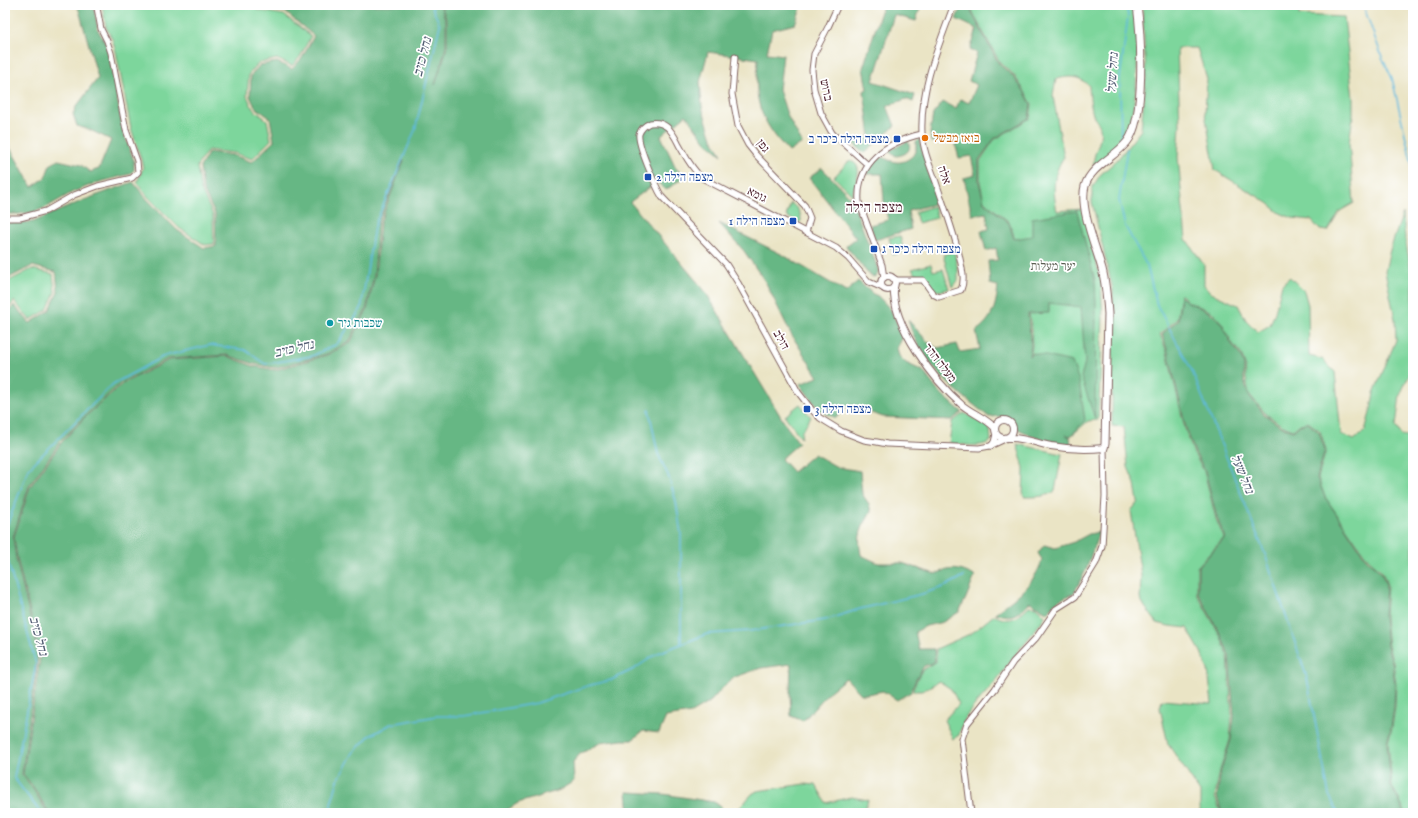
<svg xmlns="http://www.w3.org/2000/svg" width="1418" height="818" viewBox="0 0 1418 818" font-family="'IM FELL English','Frank Ruhl Libre',serif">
  <rect width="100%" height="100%" fill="#fff"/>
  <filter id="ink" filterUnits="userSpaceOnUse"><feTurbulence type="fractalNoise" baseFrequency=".025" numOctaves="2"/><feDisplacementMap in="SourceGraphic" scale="8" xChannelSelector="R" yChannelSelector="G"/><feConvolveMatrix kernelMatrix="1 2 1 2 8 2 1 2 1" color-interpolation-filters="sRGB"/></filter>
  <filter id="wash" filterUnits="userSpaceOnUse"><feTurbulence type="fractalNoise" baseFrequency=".012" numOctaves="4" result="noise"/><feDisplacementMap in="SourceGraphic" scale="16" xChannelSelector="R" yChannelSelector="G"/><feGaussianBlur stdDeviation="0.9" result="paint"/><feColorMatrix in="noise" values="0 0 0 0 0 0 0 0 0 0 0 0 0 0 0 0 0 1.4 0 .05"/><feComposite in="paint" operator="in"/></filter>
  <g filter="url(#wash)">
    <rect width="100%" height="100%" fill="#eae4c5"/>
    <!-- green -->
    <g fill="#7dd69c" stroke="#647a64">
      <path d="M102,5h152l3,5 27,5 27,21 -11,21 -8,9 -15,-7 -18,4 -10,11 -2,22 6,13 14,11 4,20 -19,19 -18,-6 -26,-3 -11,16 4,24 12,25 1,29 -9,1 -26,-17 -31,-31 -11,-15 6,-14 -2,-9 -10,-31 -15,-76 -4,-13 -6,-12z"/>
      <path d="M970,5h164l4,44 -2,40 -5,32 -4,16 -14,16 -19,12c-2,-13 9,-22 6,-37 0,-4 -4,-7 -6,-11 -4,-10 -4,-21 -5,-31 -11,-11 -18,-10 -33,-7l-3,17 11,61c-12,17 -11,35 -7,54l25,-2 19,72 2,38 -5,101 -10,1 -17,15 -29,-8 -13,-64 3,-18 -1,-19 -9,-58 -9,-36 -4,-11 -25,-21 -4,-19v-21l14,-21 36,-22 2,-14 -8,-14 -11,-16 -13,-11 -25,-46z"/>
      <path d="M1142,5h156l1,10 45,2 9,81v18l-4,27 5,60 -14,8 -12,20 -8,-1 -9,-10 -19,-2 -12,-5 -12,-10 -53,-33 -10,-57 2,-34 -10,-31h-20l3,77 -2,32 4,43 4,39 18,26v20l7,8 27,12 8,15 12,12 12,-7 5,-13 7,-28 8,-7 14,14 4,14 1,51 13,3 13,13 6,62 13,6 11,-9 6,-22 3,-16 22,-53 -1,-21 -10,-48 5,-21 13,-37 2,25 8,43v85l-13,29 -4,31 5,9 11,2 1,-1v377h-7l-14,-27 -4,-44 4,-14 3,-21 1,-23 -3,-22 -5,-16 -3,-29 2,-32 -5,-14 -14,-12 -43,-62 -7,-19 8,-28 -6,-19 -12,-9 -8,2 -7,6 -12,-5 -16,-12 -16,-19 -3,-15 -1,-14 -4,-11 -9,-11 -10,-20 -10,-11 -25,-11 -6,-7 -4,25 -17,15 7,18 18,77 9,25 10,17 12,48 8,19 -27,29v27l23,41 8,21 4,60 -2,24 -10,30 -5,27 6,16h-21v-21l-32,-48 -8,-36 2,-8 50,4 -4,-34 -7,-18 -14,-24 -18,-2 -12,-3 -12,-16 -5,-9 1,-23 -10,-64 7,-9 -3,-18 -7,-17 -4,-40 -12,-1 1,-136 -21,-88v-14l8,-13 17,-15 24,-30 5,-54z"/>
      <path d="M850,160c2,2 6,3 7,6 4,7 -3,21 -5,29l-18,-18z"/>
      <path d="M791,203c7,6 10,9 10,18l-2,2 -13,-7z"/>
      <path d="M934,206l3,12 -19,5 -3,-11z"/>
      <path d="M900,236l4,16 -11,3 -4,-17z"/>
      <path d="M954,251l4,19v11l-6,6 -9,-32z"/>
      <path d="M931,264l2,7 10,-2 6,20c-3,0 -7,2 -10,2 -9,0 -11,-17 -24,-17l-3,-5z"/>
      <path d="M32,269l21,5 2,18 -8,18 -17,10 -16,-19 -9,13v-31z"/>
      <path d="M800,404l11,13 -9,14 -1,7 -16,-22z"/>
      <path d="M964,413l20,11 6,6 1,11c-11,8 -29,3 -42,2l3,-21z"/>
      <path d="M1017,444l45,10 -7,37c-9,6 -19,6 -30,6l-2,-2 1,-27z"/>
      <path d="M1029,606l7,1 9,9c-7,12 -17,22 -26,34 -10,12 -19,27 -30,39 -15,18 -23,22 -30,46l-6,4 -9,-19 15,-16 -8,-15 -12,-8 -17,10h-9c5,-16 7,-22 23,-29v-13l36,-16 22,-18c17,9 22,3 35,-9z"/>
      <path d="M804,784l12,1 10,18 25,-6 17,3 -4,13h-129l17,-19 5,-3z"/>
    </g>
    <!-- forest -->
    <g fill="#66b784" stroke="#586b58">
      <path d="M76,5h18v3l4,22 7,12 4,12 14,77 11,30v9l-4,4 -34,9 -23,9 -28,16 -12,4 -14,2h-14v-66l4,-2 23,41 13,-9 5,-13 8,-5 23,5 9,7 9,-3 12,-29 -21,-10 -13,-4 -4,-12 3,-7 22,-29 -19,-68z"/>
      <path d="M256,5h184l6,16v27l-11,37 12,-37v-27l-6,-16h361l-7,19 -23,6 -5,23 16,2 -4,35 9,27 14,26 -13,9c-16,-17 -31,-37 -32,-62 -1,-10 1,-21 1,-31l-50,-7 -8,30 2,25 10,31 10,17 -16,-13 -20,-27 -25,21 15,32 8,9 -18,13 -9,-8 -27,20 75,89 82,136 12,16 -18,16 12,13 21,-18 23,13 23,4 2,23 7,10 2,8c-10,18 -14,21 -10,43l17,8h24l33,11c18,-7 23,-6 40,2l-9,22 -7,14 -16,10 -17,4 -11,6 4,17h15l1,13 -11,4 -8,13 -5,13 -14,8 -14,-9 -16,3h-6l-15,-16 -16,13 -27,30 -12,-5 -1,-23 1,-29 -30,4 -26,9 -10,8 -14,16 -20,12 -25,4 -7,16 -16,-2 -11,9h-10l-22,3 -20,11 -7,8 1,19 -14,9 -42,13 -16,10h-453l-15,-25 -11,-14 17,-116 -3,-16 -20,-84 -3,-21 16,-50 31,-44 24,-26 37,-33 47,-24 58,-4 26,10 22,4 52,-15 23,-12 17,-33 8,-35 5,-52 24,-63 -26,63 -4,52 -8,35 -17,32 -22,12 -52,14 -21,-4 -27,-9 -59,4 -47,24 -36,33 -25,26 -31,44 -16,51 3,22 20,83 2,16 -16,116 11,15 15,24h-43v-434c9,-22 6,-39 0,-61l9,-13 16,18 19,-12 9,-19 -2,-20 -24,-6 -27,14v-57l28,-1 51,-22 49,-18 14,17 30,31 27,18 12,-2 -1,-32 -12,-24 -3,-23 9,-15 24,3 19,7 22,-21 -4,-23 -15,-11 -5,-11 1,-21 9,-10 17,-3 15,7 10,-11 12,-22 -29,-24 -27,-4z"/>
      <path d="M883,5h38l-5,16 -22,-6 -21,66 42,14 -2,7 -7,-3 -19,7 8,20 -31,27 -12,-11 18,-5 -6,-46 3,-2 -4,-21z"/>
      <path d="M962,5h7l5,12 25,47 13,11 12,16 7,13 -2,14 -35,21 -15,21v22l5,20 25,21 5,16 18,-3v-18l45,-7 18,69 1,24 -1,115 -14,-42 4,-15 -4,-55 -32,-4v10l-21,1 3,32 -2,10 4,-3 39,9 7,19 6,39 -14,16 -5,-1 4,2 1,8 -34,-7 -19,-9 -14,-13 -15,1c-35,-28 -68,-51 -81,-97l20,22 9,6 20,-4 3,8 20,-3 -4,-18c17,-12 20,-25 22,-45l-8,-2 -2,-23 10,-1 -2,-12 -10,3 -5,-20 8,-2 -3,-16 -14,2 -8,-37 11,-3 -4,-19 -12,2 -5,-18 -23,2 -1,-9 3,-19 10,-12 13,7 4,-10 9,4 8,-18 -8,-4 8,-28 -7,-3 7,-21 -21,-10z"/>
      <path d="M919,139l18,64 -29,8 3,18 -36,11 -5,-15 18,-5 -4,-18 -2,-28h-16c4,-8 9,-14 17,-17 13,8 23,7 33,-5v-10z"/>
      <path d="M908,141c5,10 -3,14 -12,15l-7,-5z"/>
      <path d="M822,168l29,30 27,71v5l-4,3 -5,-2 -23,-29 10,-8 -47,-60z"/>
      <path d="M719,223l64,32 63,37 12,-11 15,13 5,2 13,14 12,27 -6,11 2,8 7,7 17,8 14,19 25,22 -10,8 -69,-3 -35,-12 -12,13 -17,-8 -19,-26 18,-7 -27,-43 -25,-51 -22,-32z"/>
      <path d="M1181,296l5,5 25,12 11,11 9,19 9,12 4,10v14l4,15 16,20 16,12 13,5 7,-6 8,-2 11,9 6,18 -8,28 8,19 42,63 14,12 5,13 -2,32 3,29 5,16 3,22 -1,23 -3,21 -4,14 4,44 14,27h-183l-5,-16 4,-27 10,-30 3,-24 -5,-61 -8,-20 -23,-42v-26l27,-29 -8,-20 -12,-47 -10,-18 -9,-25 -18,-76 -6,-18 16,-14z"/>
      <path d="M1099,532l-13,38 -12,23 -15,7 -6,5 -5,8 -18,-11c-14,13 -16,17 -35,11 19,-14 40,-29 47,-53l-4,-7 6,-8 11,3 19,-6 15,-8z"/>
      <path d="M627,792l36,2 51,8 8,5 -6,6h-87z"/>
    </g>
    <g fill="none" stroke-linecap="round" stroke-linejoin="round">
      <!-- stream -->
      <g stroke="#61badf" stroke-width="1.5">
        <path d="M1363,5l19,52 10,21 21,91"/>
        <path d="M1121,143l-1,-65 8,-62 -2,-11"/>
        <path d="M1127,149l-8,51 6,26 22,40 10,39 35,66 73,183 42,124 22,117 9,18"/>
        <path d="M649,410l9,44 10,21 8,26 5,33v109"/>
        <path d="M5,530l24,-62 84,-84 51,-28 46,-11 35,5 20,14 47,-8 25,-12 24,-35 13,-82 41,-97 25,-105 -9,-20"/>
        <path d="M5,551l31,113 -22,114 27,35"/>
        <path d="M331,813v-9l7,-24 15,-27 15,-16 23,-13 46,-8h27l73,-13 50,-17 24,-6 23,-11 24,-16 49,-19 43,-3 75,-11 35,-11 62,-15 24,-8 18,-10"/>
      </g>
    </g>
  </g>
  <g filter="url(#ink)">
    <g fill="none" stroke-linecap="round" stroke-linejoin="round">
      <defs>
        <g id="minor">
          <path d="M838,5l-10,22 -14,27 -2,16 2,19 7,24 11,20 36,32"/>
          <path d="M735,57l-3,37 6,32 10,19 8,10 49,51 5,12 -4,14"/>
          <path d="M5,218h15l26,-7 28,-16 24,-9 34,-8 6,-6 -1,-11 -11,-31 -15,-77 -4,-12 -6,-12 -4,-21v-3"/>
          <path d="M884,278l-2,-13 -23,-63c-3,-40 28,-60 63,-68"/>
          <path d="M893,278l4,2h26l10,14 6,3 22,-7c5,-11 0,-25 -2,-36 -6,-24 -15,-48 -23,-72 -6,-16 -13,-32 -14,-49 -2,-44 16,-86 31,-126"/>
          <path d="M885,289l-16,-7 -21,-24 -12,-10 -134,-70c-11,-10 -16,-21 -23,-33 -3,-6 -6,-13 -12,-18 -5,-4 -11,-5 -17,-4 -5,2 -9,6 -11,11 -2,10 17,53 23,63l64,67 12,19 60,109 14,18 8,8 21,13 23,9 13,2 10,2 92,4 11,-2 15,-7"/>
          <path d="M991,446l3,-4 2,-8"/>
          <path d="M971,813l-9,-74 5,-15 28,-35 18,-27 23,-24 20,-29 19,-12 21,-34 6,-17 3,-50 -1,-48"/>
        </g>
        <g id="tertiary">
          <circle cx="888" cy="283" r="7"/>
          <path d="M894,287c-3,37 41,95 68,118 10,8 25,14 33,23"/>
          <circle cx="1004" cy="429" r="9"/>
          <path d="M1008,438c15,-1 28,5 43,8 17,3 35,4 53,2"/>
        </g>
        <path id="secondary" d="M1104,448l1,-4 3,-130c-1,-15 -2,-30 -6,-45 -6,-22 -23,-61 -17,-83 6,-20 29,-28 42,-44 19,-23 14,-107 10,-137"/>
      </defs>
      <!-- minor casing -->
      <use href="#minor" stroke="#826461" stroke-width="7"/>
      <!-- tertiary casing -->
      <use href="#tertiary" stroke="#826461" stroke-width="8"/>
      <!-- secondary casing -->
      <use href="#secondary" stroke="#826461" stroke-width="9"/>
      <!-- minor -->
      <use href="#minor" stroke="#fff" stroke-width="5"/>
      <!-- tertiary -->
      <use href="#tertiary" stroke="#fff" stroke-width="6"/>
      <!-- secondary -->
      <use href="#secondary" stroke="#fff" stroke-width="7"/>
    </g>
  </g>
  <!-- markers -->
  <circle fill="#e8710a" stroke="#fff" stroke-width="1.5" cx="925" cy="138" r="4"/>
  <g fill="#1a4fb4" stroke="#fff" stroke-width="1.5">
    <rect x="893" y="135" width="8" height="8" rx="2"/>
    <rect x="644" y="173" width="8" height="8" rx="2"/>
    <rect x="789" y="217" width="8" height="8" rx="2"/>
    <rect x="870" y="245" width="8" height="8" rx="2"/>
    <rect x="803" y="405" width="8" height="8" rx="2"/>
  </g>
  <circle fill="#0f9aa8" stroke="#fff" stroke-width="1.5" cx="330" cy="323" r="4"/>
  <g text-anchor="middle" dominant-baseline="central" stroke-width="3.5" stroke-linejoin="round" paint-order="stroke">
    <!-- street labels -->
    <g font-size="12" fill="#4a1f2b" stroke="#fff">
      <text transform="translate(826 90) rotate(78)">ברוש</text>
      <text transform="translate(763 146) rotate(52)">גפן</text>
      <text transform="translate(944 175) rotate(71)">אלה</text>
      <text transform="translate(757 195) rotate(27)">גומא</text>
      <text transform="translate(781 340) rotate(61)">דולב</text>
      <text transform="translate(940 363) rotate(53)">מעלה ההר</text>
    </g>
    <!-- food labels -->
    <g font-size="12" fill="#c56008" stroke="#fff" text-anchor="start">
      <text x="933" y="138">בואז מבשל</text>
    </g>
    <!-- transit labels -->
    <g font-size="12" fill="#164399" stroke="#fff" text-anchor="start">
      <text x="889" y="139" text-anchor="end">מצפה הילה כיכר ב</text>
      <text x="656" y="177">מצפה הילה 2</text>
      <text x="785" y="221" text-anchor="end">מצפה הילה 1</text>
      <text x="882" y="249">מצפה הילה כיכר ג</text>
      <text x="815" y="409">מצפה הילה 3</text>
    </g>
    <!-- park labels -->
    <g font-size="12" fill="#5c5f53" stroke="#fff">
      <text x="1053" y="266">יער מעלות</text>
    </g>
    <!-- culture labels -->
    <g font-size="12" fill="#0d838f" stroke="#fff" text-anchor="start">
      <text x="338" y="323">שכבות גיר</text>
    </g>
    <!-- water labels -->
    <g font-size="13" font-style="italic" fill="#535d73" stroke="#fff">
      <text transform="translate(423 57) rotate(-76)">נחל כזיב</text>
      <text transform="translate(1113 73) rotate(-86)">נחל שעל</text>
      <text transform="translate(294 349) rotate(-13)">נחל כזיב</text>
      <text transform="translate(1242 474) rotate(68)">נחל שעל</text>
      <text transform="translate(38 636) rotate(75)">נחל כזיב</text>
    </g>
    <!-- quarter labels -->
    <g font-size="14" fill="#4a1f2b" stroke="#fff">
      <text x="874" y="208">מצפה הילה</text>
    </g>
  </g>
  <!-- margin -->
  <rect width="1418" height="818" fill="none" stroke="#fff" stroke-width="20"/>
</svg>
